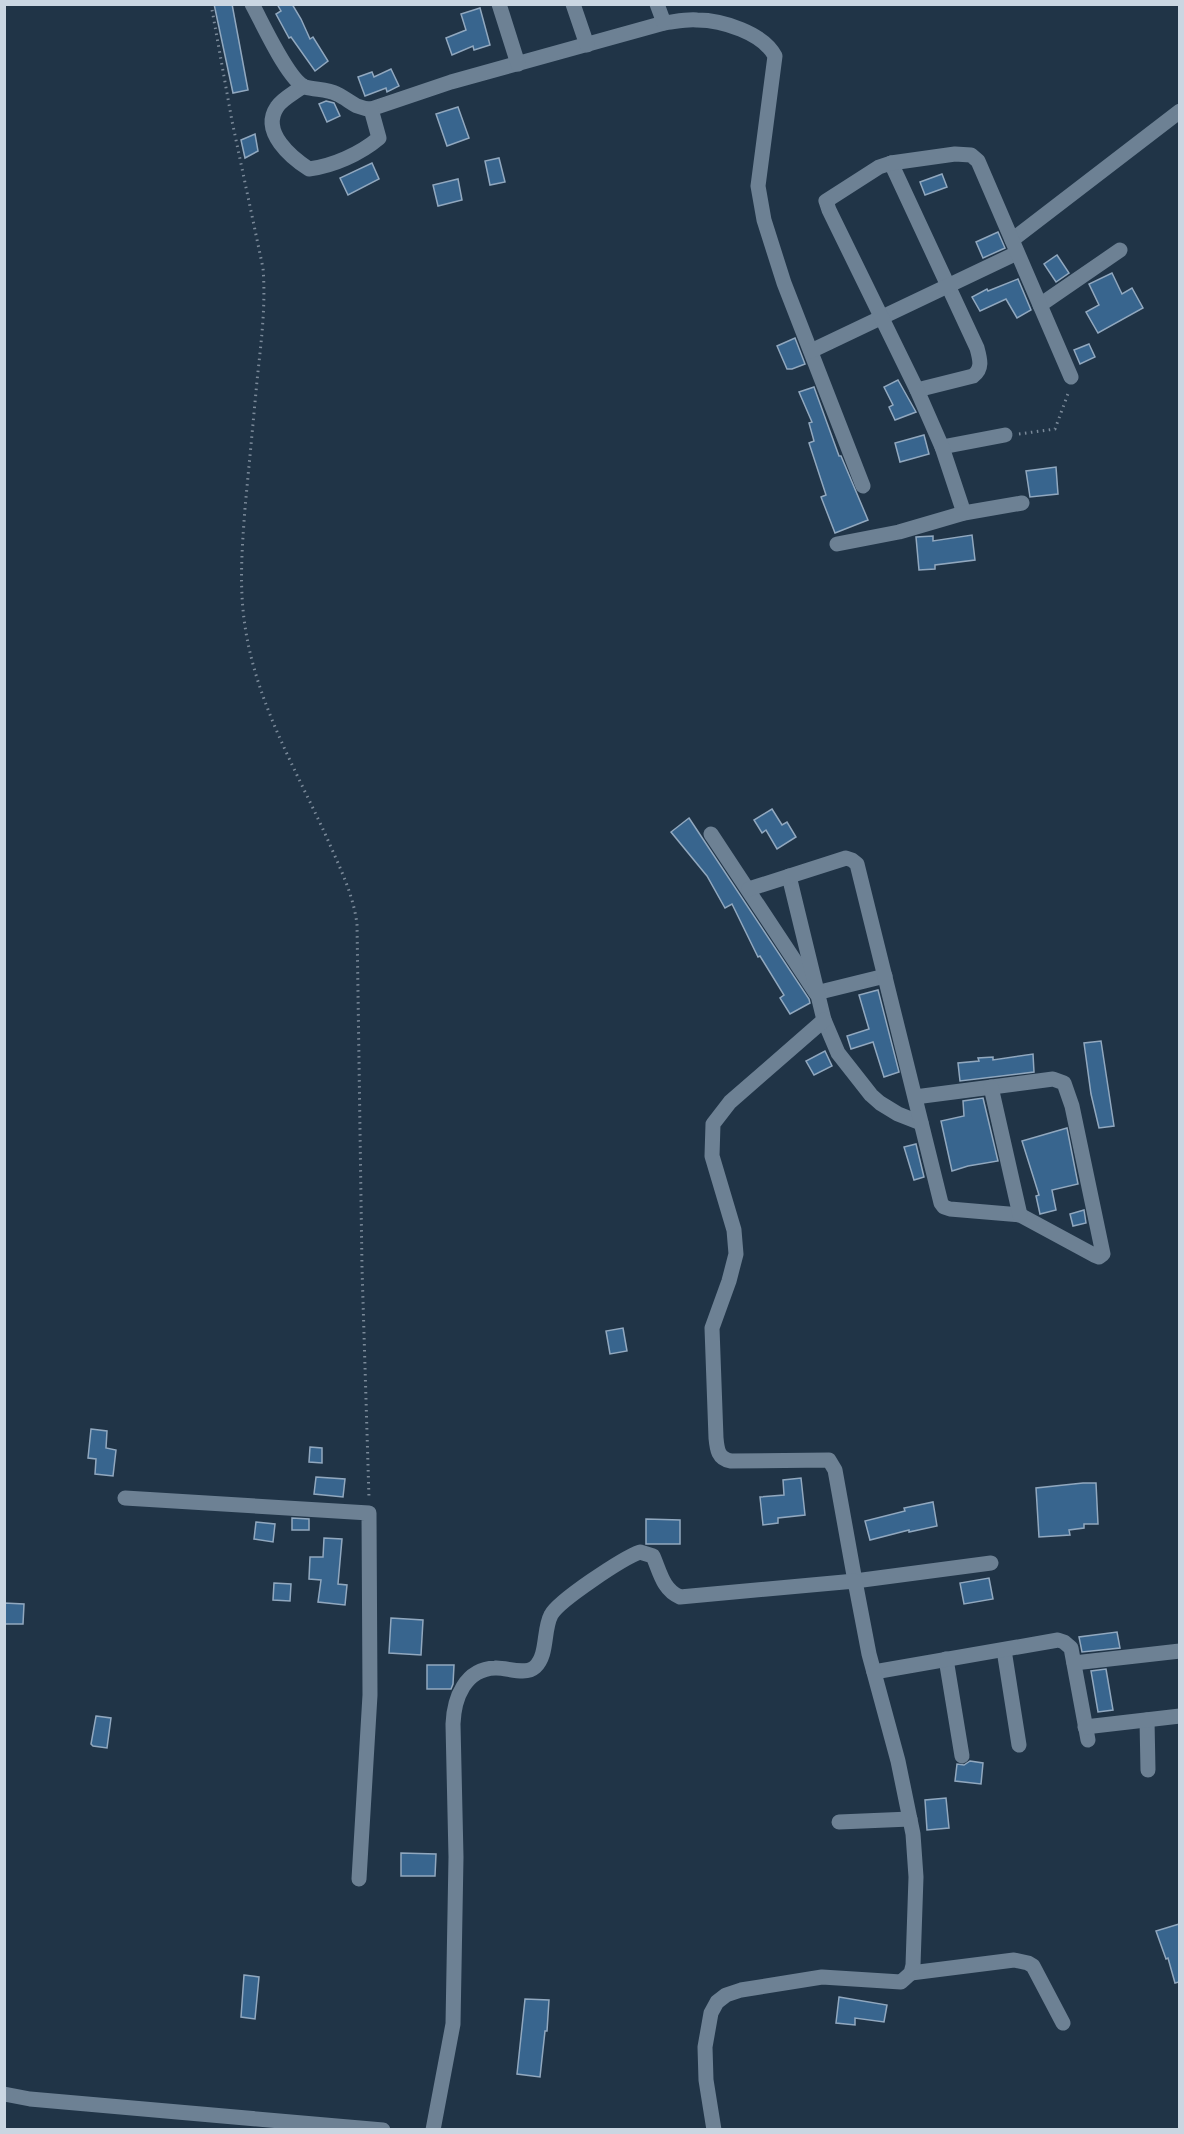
<svg xmlns="http://www.w3.org/2000/svg" width="1184" height="2134" viewBox="0 0 1184 2134" font-family="'IBM Plex Serif',serif">
  <rect width="100%" height="100%" fill="#203447"/>
  <!-- building -->
  <g fill="#38658e" stroke="#91a8bf" stroke-width="1.5">
    <path d="M214,4h18l16,86 -15,3z"/>
    <path d="M277,4h15l9,15 9,20 3,-2 15,24 -13,10 -24,-34 -2,1 -13,-24 5,-3z"/>
    <path d="M480,8l10,37 -16,5 -1,-4 -21,9 -6,-17 20,-8 -5,-16z"/>
    <path d="M391,69l8,17 -12,6 -1,-4 -21,8 -7,-19 14,-5 2,5z"/>
    <path d="M326,101l8,2 6,13 -13,6 -8,-18z"/>
    <path d="M458,107l11,31 -22,8 -11,-32z"/>
    <path d="M255,134l3,17 -13,7 -4,-18z"/>
    <path d="M499,158l6,24 -15,3 -5,-24z"/>
    <path d="M372,163l7,16 -31,16 -8,-17z"/>
    <path d="M942,174l5,13 -22,8 -5,-13z"/>
    <path d="M458,179l4,21 -24,6 -5,-21z"/>
    <path d="M998,232l7,16 -22,10 -7,-16z"/>
    <path d="M1057,255l12,18 -13,9 -12,-18z"/>
    <path d="M1112,273l10,21 10,-6 11,20 -45,25 -12,-21 13,-7 -10,-21z"/>
    <path d="M1018,279l13,31 -14,8 -11,-19 -26,12 -8,-14 15,-8 1,2z"/>
    <path d="M795,338l10,26 -13,5h-5l-10,-23z"/>
    <path d="M1089,344l6,13 -15,7 -6,-14z"/>
    <path d="M898,380l18,32 -21,8 -6,-13 4,-2 -9,-18z"/>
    <path d="M814,387l25,69h2l27,64 -33,13 -14,-36 5,-2 -17,-52 5,-2 -5,-18 3,-1 -13,-30z"/>
    <path d="M924,435l5,19 -29,8 -5,-19z"/>
    <path d="M1056,467l2,27 -28,3 -4,-26z"/>
    <path d="M972,535l3,25 -40,5v4l-16,1 -3,-33 17,-1v5z"/>
    <path d="M772,809l10,16 5,-3 9,15 -19,12 -11,-19 -4,3 -8,-13z"/>
    <path d="M689,818l120,181 1,4 -20,11 -10,-16 4,-3 -24,-39 -2,1 -26,-53 -7,4 -18,-32 -36,-44z"/>
    <path d="M878,990l21,82 -15,5 -11,-35 -22,7 -4,-13 22,-7 -10,-34z"/>
    <path d="M1101,1041l13,85 -15,2 -8,-34 -7,-51z"/>
    <path d="M825,1051l7,15 -18,9 -8,-14z"/>
    <path d="M1033,1054l1,18 -74,9 -2,-18 21,-2 -1,-3 15,-1v3z"/>
    <path d="M983,1098l15,63 -30,5 -16,5 -11,-50 23,-5 -1,-15z"/>
    <path d="M1067,1128l11,56 -26,6 4,20 -16,4 -4,-18 3,-1 -17,-54z"/>
    <path d="M916,1144l8,33 -10,3 -10,-33z"/>
    <path d="M1084,1210l2,13 -13,3 -3,-12z"/>
    <path d="M623,1328l4,23 -17,3 -4,-23z"/>
    <path d="M91,1429l16,2 -1,17 10,2 -3,26 -18,-2 1,-15 -8,-1z"/>
    <path d="M310,1447l12,1v15l-13,-1z"/>
    <path d="M316,1477l29,2 -2,18 -29,-3z"/>
    <path d="M801,1478l4,37 -27,3v5l-15,2 -3,-28 24,-2 -1,-15z"/>
    <path d="M1083,1483h13l2,41h-14v4l-15,2 1,5 -31,2 -3,-49z"/>
    <path d="M933,1502l4,24 -28,6v-2l-39,10 -5,-19 40,-10 -1,-3z"/>
    <path d="M292,1518l17,1v11h-17z"/>
    <path d="M646,1519l34,1v24h-34z"/>
    <path d="M256,1522l19,2 -2,18 -19,-3z"/>
    <path d="M324,1538l18,1 -4,45 9,1 -2,20 -27,-3 3,-22 -12,-1 1,-22h13z"/>
    <path d="M989,1578l4,21 -29,5 -4,-21z"/>
    <path d="M274,1583l17,1 -1,17 -17,-1z"/>
    <path d="M4,1603l20,1 -1,20h-19z"/>
    <path d="M391,1618l32,2 -2,35 -32,-2z"/>
    <path d="M1117,1632l3,16 -38,4 -3,-15z"/>
    <path d="M427,1665h27l-1,19 -2,5h-24z"/>
    <path d="M1106,1669l7,41 -15,2 -7,-41z"/>
    <path d="M96,1716l15,2 -4,30 -14,-2 -2,-2z"/>
    <path d="M970,1761l13,2 -2,21 -26,-3 2,-17 7,1z"/>
    <path d="M946,1798l3,30 -22,2 -2,-30z"/>
    <path d="M401,1853l35,1 -1,22h-34z"/>
    <path d="M1179,1924v58l-4,1 -7,-25 -2,1 -10,-28z"/>
    <path d="M244,1975l15,2 -4,42 -14,-2z"/>
    <path d="M839,1997l48,8 -3,17 -29,-4v7l-19,-2z"/>
    <path d="M525,1999l24,1 -2,31h-2l-5,46 -23,-3z"/>
  </g>
  <g fill="none" stroke-linecap="round" stroke-linejoin="round">
    <!-- path -->
    <g stroke="#7a8999" stroke-width="3" stroke-dasharray="1.5 4.5" stroke-linecap="butt">
      <path d="M211,4l21,117 31,147c3,38 -2,75 -6,113 -4,43 -8,85 -12,127 -3,41 -6,78 0,118 11,76 51,144 82,212 12,28 26,55 30,86l5,344 7,230"/>
      <path d="M1019,434l36,-5 14,-38"/>
    </g>
    <!-- minor -->
    <g stroke="#6d8194" stroke-width="15">
      <path d="M252,4c10,18 36,76 53,83 11,3 22,2 32,7 13,6 19,15 34,15l80,-27 213,-59c10,-1 22,-4 33,-3 25,0 66,13 78,36l-17,130 6,34 20,63 79,203"/>
      <path d="M499,4l19,60"/>
      <path d="M573,4l14,41"/>
      <path d="M657,4l7,19"/>
      <path d="M303,86c-7,6 -21,13 -26,21 -17,25 15,51 32,62 24,-3 51,-15 70,-31l-8,-29"/>
      <path d="M891,163l86,185c3,11 6,21 -4,28l-56,14"/>
      <path d="M1012,240l168,-129"/>
      <path d="M1040,305l80,-55"/>
      <path d="M811,351l206,-98"/>
      <path d="M942,447l63,-12"/>
      <path d="M964,513l-22,-66 -25,-57 -88,-180 -3,-9 53,-34 12,-4 64,-9 16,1 7,6 93,216"/>
      <path d="M837,544l62,-12 65,-19 58,-10"/>
      <path d="M711,834l105,159 69,-17"/>
      <path d="M789,876l35,144 14,33 33,42 9,8 18,11 23,9"/>
      <path d="M749,889l97,-31 6,2 5,4c28,113 56,226 84,339l3,4 6,2 70,6 74,40 5,2 4,-3 -31,-148 -8,-23 -11,-4 -138,18"/>
      <path d="M824,1020l-94,82 -17,22 -1,32 22,74 2,24 -7,27 -17,47 4,110c1,11 2,21 15,23l98,-1 6,10 20,111 136,-18"/>
      <path d="M991,1087l29,128"/>
      <path d="M125,1498l244,15 1,182 -11,184"/>
      <path d="M1004,1650l15,95"/>
      <path d="M946,1659l16,97"/>
      <path d="M1074,1663l106,-12"/>
      <path d="M874,1672l184,-32 6,2 7,6 17,92"/>
      <path d="M1147,1720l1,50"/>
      <path d="M1085,1727l95,-11"/>
      <path d="M839,1822l71,-3"/>
      <path d="M911,1973l103,-13 14,3 5,3 30,57"/>
      <path d="M4,2094l26,5 353,31"/>
      <path d="M433,2130l20,-106 3,-167 -3,-133c1,-26 12,-55 42,-56 11,-1 30,8 40,-1 13,-12 8,-37 16,-52 7,-14 72,-57 89,-63l13,4c7,16 10,34 27,41l175,-16 14,73 29,107 15,73 3,43 -3,88 -2,8 -10,9 -79,-5 -81,13 -15,5 -9,7 -6,11 -6,34 1,33 8,50"/>
    </g>
  </g>
  <!-- border -->
  <rect width="1184" height="2134" fill="none" stroke="#cad6e2" stroke-width="12"/>
</svg>
